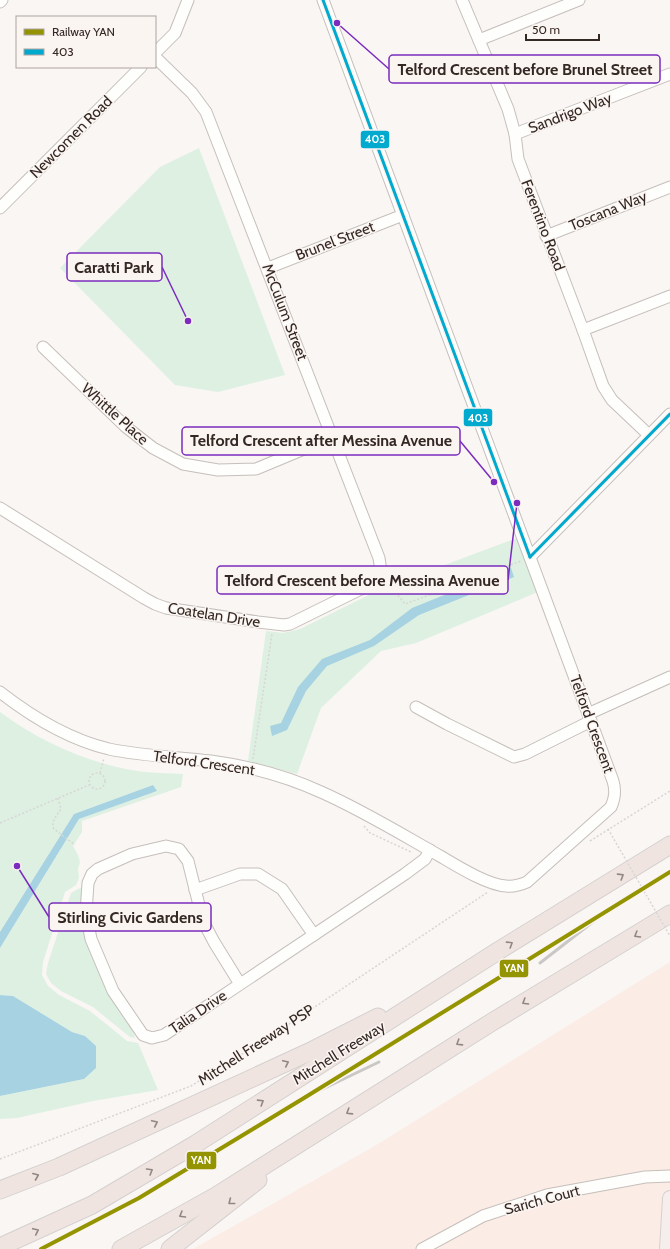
<svg xmlns="http://www.w3.org/2000/svg" width="670" height="1249" viewBox="0 0 670 1249" font-family="Cabin,sans-serif">
  <rect width="100%" height="100%" fill="#f9f6f4"/>
  <!-- built -->
  <path fill="#fbece5" d="M670,962v287h-477l185,-105z"/>
  <!-- green -->
  <g fill="#def0e1">
    <path d="M199,148l86,227 -67,17 -43,-7 -115,-117 100,-101z"/>
    <path d="M517,538l21,54 -122,51 -35,8 -60,57 -24,66 -49,-13 18,-130 17,2 17,-4 93,-46 1,1z"/>
    <path d="M0,712c40,30 88,51 137,59 15,2 31,2 46,3l-2,13 -99,34v11l-9,14 5,9 2,7 -2,7 1,9 -3,7 -11,7 -22,70 -1,13 6,11 11,9 31,16 37,30 11,2 20,47 -65,11 -76,17 -17,1v-23l84,-17 12,-11v-22l-11,-10 -13,-4 -59,-36 -13,-1v-47l79,-129 78,-28 -4,-6 -79,29 -74,118z"/>
    <path d="M82,887v27l50,114 3,10 -5,-1 -37,-30 -32,-16 -10,-8 -5,-9 2,-11 23,-70z"/>
  </g>
  <!-- water -->
  <g fill="#a6d2e2">
    <path d="M511,568l3,9 -95,38 -45,31 -47,20 -21,25 -19,39 -15,6 -2,-10 11,-3 17,-36 24,-28 48,-19 42,-32z"/>
    <path d="M153,785l4,6 -78,28 -79,129v-16l74,-118z"/>
    <path d="M0,995l13,1 59,36 13,4 11,10v22l-12,11 -84,17z"/>
  </g>
  <g fill="none" stroke-linecap="round" stroke-linejoin="round">
    <defs>
      <g id="minor">
        <path d="M462,0l46,109 7,25 3,25 65,171 20,56 9,14 37,35"/>
        <path d="M0,2l2,-2"/>
        <path d="M479,40l100,-40"/>
        <path d="M155,53l20,-20 13,-33"/>
        <path d="M515,134l155,-60"/>
        <path d="M0,208l141,-141"/>
        <path d="M546,236l124,-49"/>
        <path d="M268,268l135,-53"/>
        <path d="M583,330l87,-34"/>
        <path d="M43,347l83,80 27,21 30,16 35,6 38,-1 77,-32"/>
        <path d="M0,508l144,90 11,6 11,4 92,14 26,3 6,-1 83,-41 8,-12 -2,-13 -173,-446 -14,-19 -37,-36"/>
        <path d="M530,557l140,-143"/>
        <path d="M0,692c32,25 68,47 109,57 33,7 68,8 102,12 37,5 75,15 110,31 41,18 80,42 119,64 17,10 47,29 66,30 7,1 14,-1 21,-4l84,-75c4,-9 5,-16 2,-26l-290,-781"/>
        <path d="M416,707l31,17 67,33 11,-3 66,-33"/>
        <path d="M588,714l82,-37"/>
        <path d="M195,890l45,-16h18l24,15 32,46"/>
        <path d="M240,984l-26,-42 -11,-21 -15,-60 -9,-12 -13,-3 -34,8 -34,15 -6,5 -4,9 -2,30 5,26 22,52 30,44 9,3 12,-3 241,-161 20,-15 5,-9"/>
        <path d="M422,1249l61,-33 64,-21 98,-18 25,-1"/>
      </g>
      <path id="major" d="M667,1249l3,-51"/>
      <g id="highway">
        <path d="M0,1190l59,-23 250,-115 69,-35"/>
        <path d="M0,1247l92,-42 102,-60 304,-194 172,-106"/>
        <path d="M121,1249l95,-53 276,-174 178,-108"/>
        <path d="M170,1249l88,-69"/>
      </g>
    </defs>
    <!-- minor casing -->
    <use href="#minor" stroke="#c6bfbb" stroke-width="13"/>
    <!-- major casing -->
    <use href="#major" stroke="#d4d1cf" stroke-width="16"/>
    <!-- highway casing -->
    <use href="#highway" stroke="#d4d1cf" stroke-width="19"/>
    <!-- path -->
    <g stroke="#d7d6d5" stroke-width="1.5" stroke-dasharray="2 2" stroke-linecap="butt">
      <path d="M388,583l17,21 116,-43"/>
      <path d="M253,759l19,-125"/>
      <circle cx="97" cy="781" r="8"/>
      <path d="M100,773l4,-15"/>
      <path d="M58,798l3,11c-4,6 -11,13 -7,20l21,16"/>
      <path d="M0,823l89,-38"/>
      <path d="M364,826l6,7 41,19"/>
      <path d="M590,841l80,-50"/>
      <path d="M0,1159l191,-73 80,-50 217,-144"/>
    </g>
    <!-- minor -->
    <use href="#minor" stroke="#fefefd" stroke-width="11"/>
    <!-- major -->
    <use href="#major" stroke="#f6eeec" stroke-width="14"/>
    <!-- highway -->
    <use href="#highway" stroke="#f0e4e0" stroke-width="17"/>
    <!-- rail -->
    <g stroke="#c9c8c7" stroke-width="3">
      <path d="M540,963l72,-56"/>
      <path d="M304,1098l75,-36"/>
    </g>
    <!-- path-bridge -->
    <path stroke="#d7d6d5" stroke-width="1.5" stroke-dasharray="2 2" stroke-linecap="butt" d="M608,829l62,107"/>
    <defs>
      <g id="bus-1">
        <path d="M323,0l207,557"/>
        <path d="M530,557l140,-143"/>
      </g>
    </defs>
    <!-- bus-1 casing -->
    <use href="#bus-1" stroke="#fbf5f2" stroke-width="6"/>
    <!-- bus-1 -->
    <use href="#bus-1" stroke="#00a9ce" stroke-width="3"/>
    <defs>
      <path id="rail-1" d="M41,1249l98,-51 165,-100 366,-226"/>
    </defs>
    <!-- rail-1 casing -->
    <use href="#rail-1" stroke="#fbf5f2" stroke-width="7"/>
    <!-- rail-1 -->
    <use href="#rail-1" stroke="#949300" stroke-width="4"/>
  </g>
  <!-- one-way arrows -->
  <defs><path id="oneway-chevron" d="M-2-3.5L2.5 0L-2 3.5" fill="none" stroke-width="1.6" stroke-linecap="round" stroke-linejoin="round"/></defs>
  <g stroke="#928682">
    <use href="#oneway-chevron" transform="translate(621 876) rotate(-32)"/>
    <use href="#oneway-chevron" transform="translate(637 935) rotate(149)"/>
    <use href="#oneway-chevron" transform="translate(510 944) rotate(-32)"/>
    <use href="#oneway-chevron" transform="translate(525 1002) rotate(149)"/>
    <use href="#oneway-chevron" transform="translate(459 1043) rotate(148)"/>
    <use href="#oneway-chevron" transform="translate(286 1063) rotate(-25)"/>
    <use href="#oneway-chevron" transform="translate(261 1102) rotate(-32)"/>
    <use href="#oneway-chevron" transform="translate(349 1112) rotate(148)"/>
    <use href="#oneway-chevron" transform="translate(155 1123) rotate(-25)"/>
    <use href="#oneway-chevron" transform="translate(150 1171) rotate(-31)"/>
    <use href="#oneway-chevron" transform="translate(36 1176) rotate(-22)"/>
    <use href="#oneway-chevron" transform="translate(231 1202) rotate(142)"/>
    <use href="#oneway-chevron" transform="translate(182 1215) rotate(150)"/>
    <use href="#oneway-chevron" transform="translate(36 1231) rotate(-25)"/>
  </g>
  <g text-anchor="middle" dominant-baseline="central" stroke-width="3" stroke-linejoin="round" paint-order="stroke">
    <!-- street labels -->
    <g font-size="15" fill="#342823" stroke="#fbf5f2">
      <text transform="translate(570 113) rotate(-21)">Sandrigo Way</text>
      <text transform="translate(71 137) rotate(-45)">Newcomen Road</text>
      <text transform="translate(608 211) rotate(-22)">Toscana Way</text>
      <text transform="translate(543 225) rotate(69)">Ferentino Road</text>
      <text transform="translate(335 241) rotate(-21)">Brunel Street</text>
      <text transform="translate(285 312) rotate(69)">McCulum Street</text>
      <text transform="translate(115 414) rotate(42)">Whittle Place</text>
      <text transform="translate(214 615) rotate(9)">Coatelan Drive</text>
      <text transform="translate(592 724) rotate(70)">Telford Crescent</text>
      <text transform="translate(204 763) rotate(8)">Telford Crescent</text>
      <text transform="translate(198 1012) rotate(-34)">Talia Drive</text>
      <text transform="translate(256 1045) rotate(-33)">Mitchell Freeway PSP</text>
      <text transform="translate(339 1053) rotate(-32)">Mitchell Freeway</text>
      <text transform="translate(542 1200) rotate(-15)">Sarich Court</text>
    </g>
  </g>
  <!-- callouts -->
  <path fill="none" stroke="#7b2cbf" stroke-width="1.5" d="M337 23L389 69M188 321L162 267M494 482L460 441M517 503L508 580M17 866L49 917"/>
  <g fill="#7b2cbf" stroke="#fbf5f2" stroke-width="1.5">
    <circle cx="337" cy="23" r="4"/>
    <circle cx="188" cy="321" r="4"/>
    <circle cx="494" cy="482" r="4"/>
    <circle cx="517" cy="503" r="4"/>
    <circle cx="17" cy="866" r="4"/>
  </g>
  <g fill="#fbf5f2" stroke="#7b2cbf" stroke-width="1.5">
    <rect x="389" y="55" width="271" height="28" rx="4"/>
    <rect x="67" y="253" width="95" height="28" rx="4"/>
    <rect x="182" y="427" width="278" height="28" rx="4"/>
    <rect x="217" y="566" width="291" height="28" rx="4"/>
    <rect x="49" y="903" width="162" height="28" rx="4"/>
  </g>
  <g font-size="16" text-anchor="middle" font-weight="bold" fill="#342823">
    <text x="525" y="75">Telford Crescent before Brunel Street</text>
    <text x="114" y="273">Caratti Park</text>
    <text x="321" y="446">Telford Crescent after Messina Avenue</text>
    <text x="362" y="586">Telford Crescent before Messina Avenue</text>
    <text x="130" y="923">Stirling Civic Gardens</text>
  </g>
  <g stroke="#fbf5f2" stroke-width="1.5">
    <rect x="360" y="130" width="30" height="19" rx="4" fill="#00a9ce"/>
    <rect x="463" y="408" width="30" height="19" rx="4" fill="#00a9ce"/>
    <rect x="499" y="959" width="30" height="19" rx="4" fill="#949300"/>
    <rect x="186" y="1151" width="31" height="19" rx="4" fill="#949300"/>
  </g>
  <g font-size="11" text-anchor="middle" font-weight="bold" fill="#fff">
    <text x="375" y="143">403</text>
    <text x="478" y="422">403</text>
    <text x="514" y="972">YAN</text>
    <text x="201" y="1164">YAN</text>
  </g>
  <!-- legend -->
  <rect x="16" y="16" width="140" height="52" fill="#fbf5f2" stroke="#aba39f"/>
  <rect x="24" y="29" width="20" height="6" fill="#949300" stroke="#aba39f"/>
  <text x="52" y="36" font-size="12" fill="#342823">Railway YAN</text>
  <rect x="24" y="49" width="20" height="6" fill="#00a9ce" stroke="#aba39f"/>
  <text x="52" y="56" font-size="12" fill="#342823">403</text>
  <!-- scale -->
  <path d="M526 34v6h73v-6" fill="none" stroke="#342823" stroke-width="2"/>
  <text x="532" y="34" font-size="12" fill="#342823" stroke="#fbf5f2" stroke-width="3" paint-order="stroke">50 m</text>
</svg>
